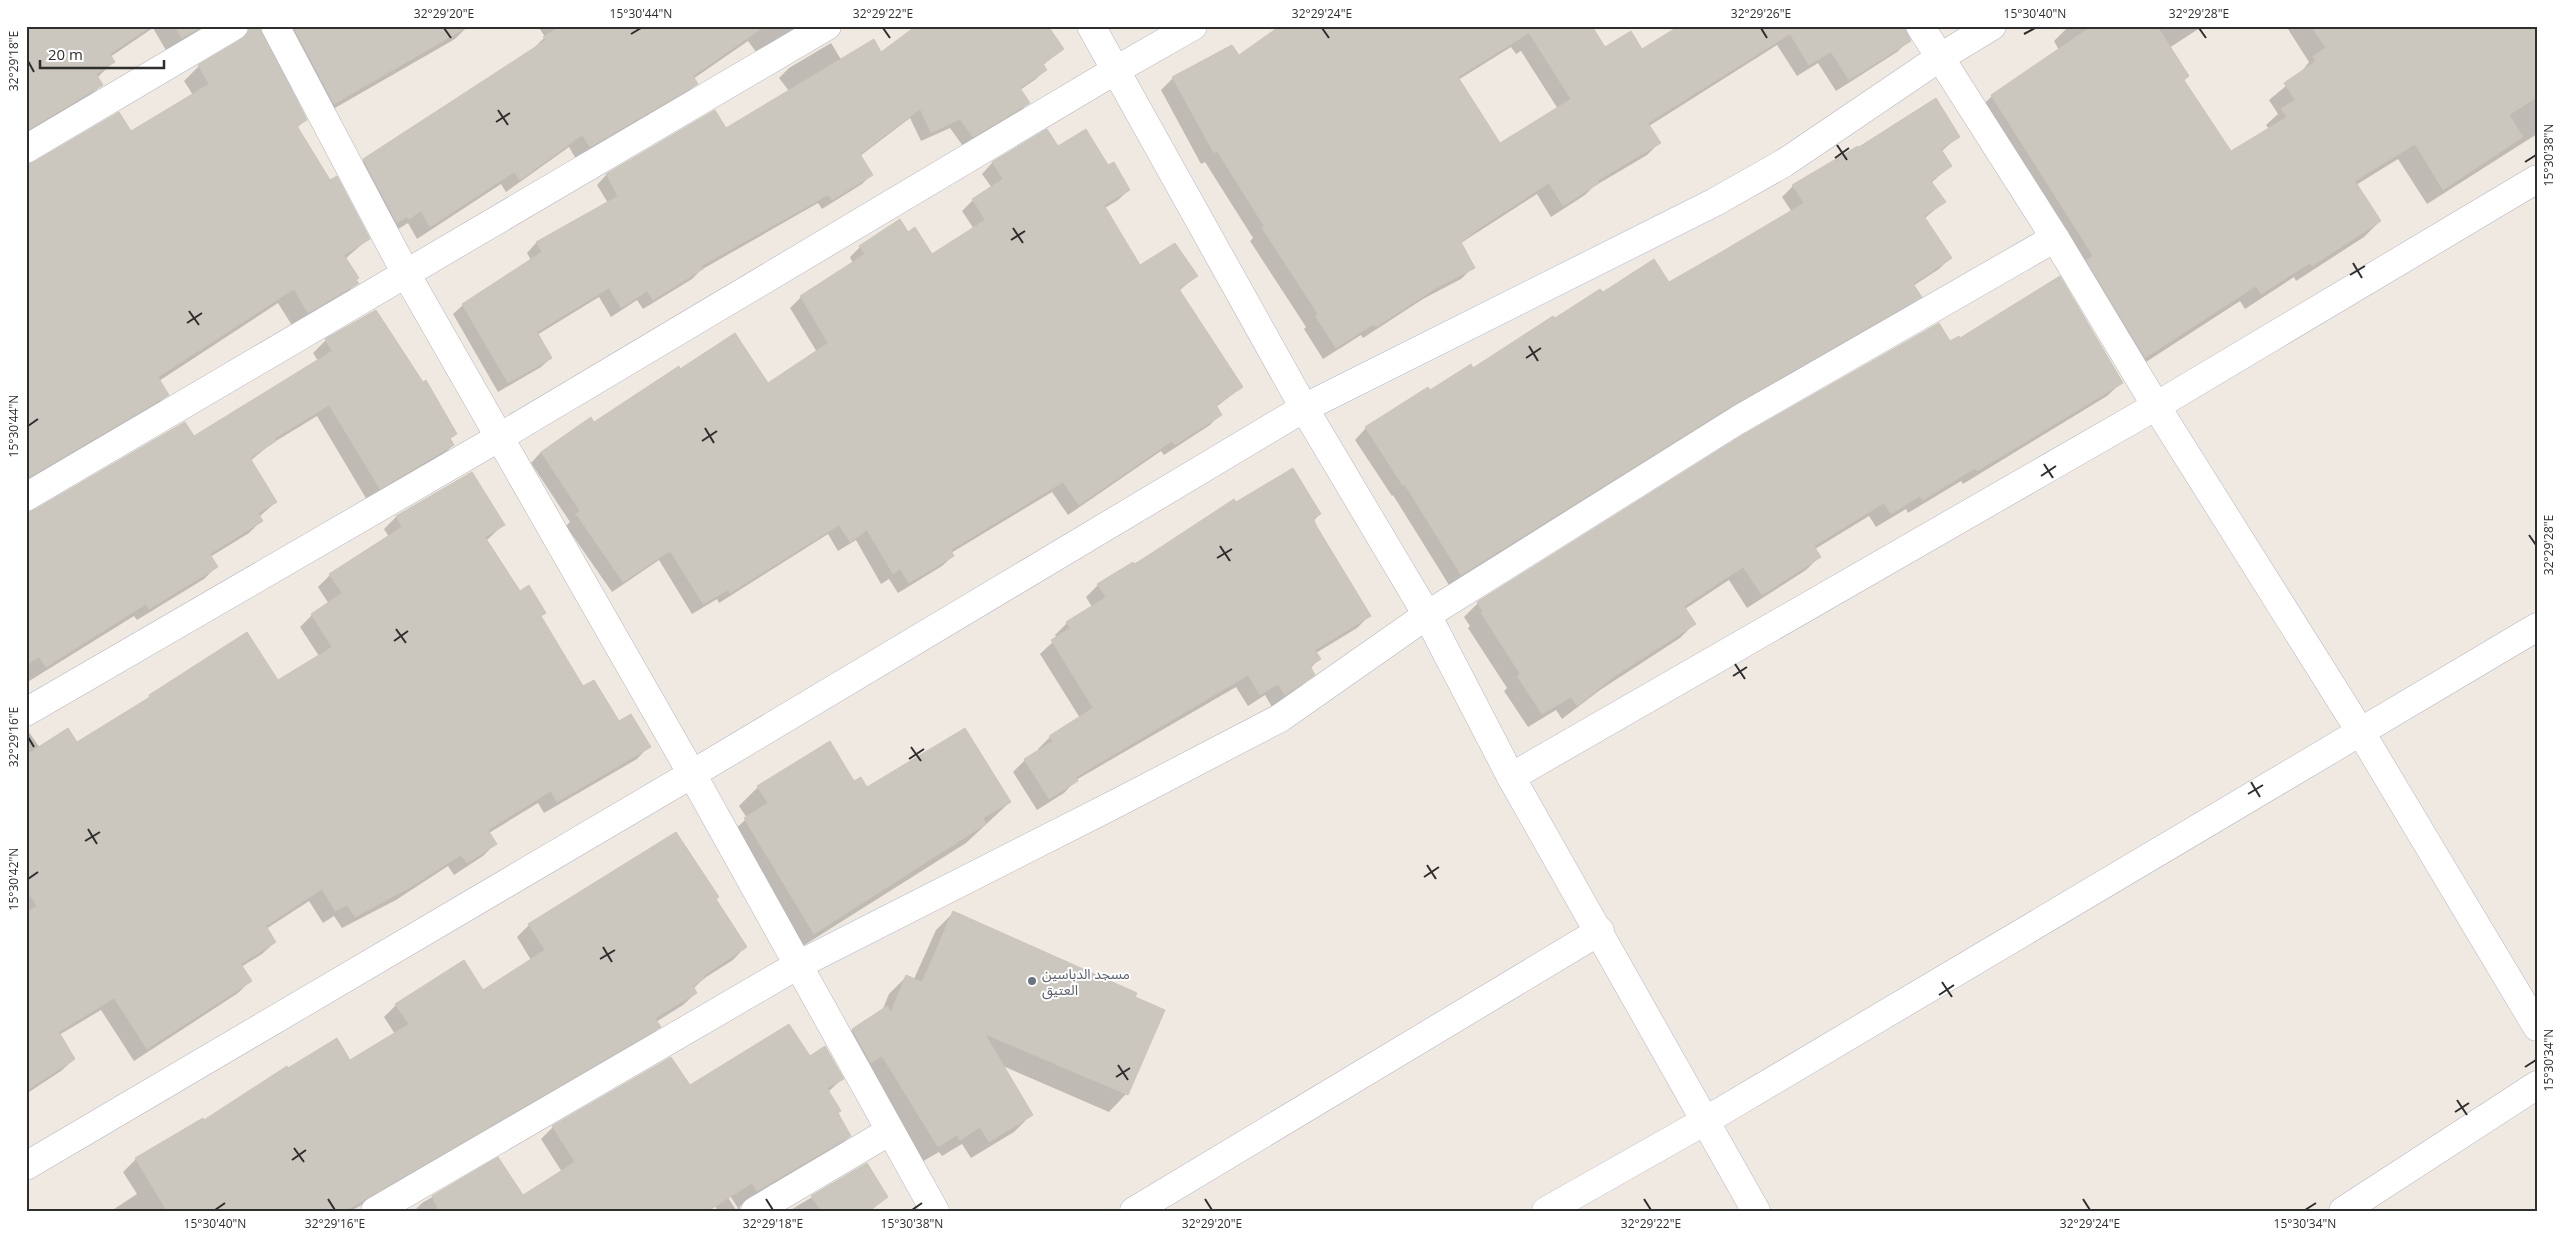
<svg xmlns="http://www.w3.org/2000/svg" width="2563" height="1237" viewBox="0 0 2563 1237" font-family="'Open Sans','Noto Sans Arabic',sans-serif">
  <rect width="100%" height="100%" fill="#efe9e1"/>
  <!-- shadow -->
  <g fill="#0003" fill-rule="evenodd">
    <path d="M26,26h190l-49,26 -14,-24 -43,29 3,5 -16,16 4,7 -15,15 -60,36z"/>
    <path d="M271,26h197l-13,13 -134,77z"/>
    <path d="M538,26h264l-45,27 -9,-12 -55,38 3,5 -13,13 -107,62 -7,-12 -63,45 -5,-8 -84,55 -9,-16 -13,8 -44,-58 13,-13 167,-109 14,-14z"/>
    <path d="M1590,26l15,22 37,3 39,-25 228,14 -12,12 -61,39 -18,-28 -21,13 -20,-31 -128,81 10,17 -12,12 -54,32 -8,8 -34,22 -14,-23 -70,45 -7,5 13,23 -12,12 -38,20 -60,39 -2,-3 -38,24 -19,-30 2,-2 -56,-86 3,-3 -48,-76 -4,2 -40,-74 12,-12 58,-32 7,11zM1511,47l5,7 5,-3 37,58 -59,36 -41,-65z"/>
    <path d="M2069,26h134l-34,22 14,33 48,71 38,-23 -3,-4 12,-11 -9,-14 30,-25 10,-13 -23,-36h251v108l-110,70 -29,-45 -42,26 24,36 -16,16 -68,44 -2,-4 -49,32 -5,-8 -111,72 -153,-261 16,-16 67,-46 -5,-9z"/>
    <path d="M249,31l56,89 -8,8 71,111 -23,20 12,24 -15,15 -49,29 -15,-24 -119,78 8,14 -15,15 -126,74v-318l105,-34 62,-37 -9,-14 15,-15 35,-20z"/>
    <path d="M831,43l11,18 39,-7 181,-5 -20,17 3,4 -9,9 -16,11 8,13 -9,10 -56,33 -13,-18 -29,13 -11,-23 -50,38 11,19 -9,9 -40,25 -4,-6 -117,67 -9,9 -49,30 -6,-9 -26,17 -12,-20 -62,38 14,23 -10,9 -43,25 -45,-78 10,-9 68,-45 -4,-7 9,-10 72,-40 -11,-18 9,-10 108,-63 12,18 63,-39 -10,-13 10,-10z"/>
    <path d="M1046,131l12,17 50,18 21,24 -11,10 -13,8 34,58 57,10 -17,15 63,96 -26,20 4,7 -10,11 -46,30 -3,-4 -93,64 -16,-23 -101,61 2,3 -11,10 -44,27 -9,-14 -8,5 -25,-44 -18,11 -10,-17 -109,69 -2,-4 -25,15 -33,-54 -47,32 -46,-66 4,-4 -39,-59 10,-11 53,-28 86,-53 87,14 50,-33 -27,-44 11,-11 52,-34 -3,-6 10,-10 47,-13 25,22 42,-27 -12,-18 11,-11 19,-12 -10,-14 10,-11z"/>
    <path d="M1958,136l-17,16 9,14 -19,17 13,19 -19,16 25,40 -11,11 -26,17 7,10 -11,11 -460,278 -56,-90 -1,1 -37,-56 11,-12 107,-58 129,-76 66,-10 124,-72 -10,-15 11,-11z"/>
    <path d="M375,311l81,123 -7,6 4,5 -12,12 -74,43 -50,-84 -46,28 -21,17 26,41 -17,15 2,4 -12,12 -39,24 6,10 -12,12 -67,41 -3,-4 -108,67v-149l168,-96 124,-77 -5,-8 13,-13z"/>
    <path d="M1950,343l171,40 -14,13 -144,88 -2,-3 -53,32 -2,-4 -30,18 -7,-11 -54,33 5,7 -14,14 -59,38 -18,-28 -44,29 9,15 -14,14 -80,52 -38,29 -6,-9 -28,17 -24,-36 3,-3 -39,-60 2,-2 -6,-9 14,-14z"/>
    <path d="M1236,504l84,10 -7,7 56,95 -12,12 -41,25 3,6 -9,10 3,5 -12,12 -29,21 -7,-12 -17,11 -12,-19 -160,93 -12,13 -27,17 -24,-38 12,-12 14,-9 -1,-2 12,-12 30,-19 -40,-64 17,-16 -2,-3 12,-12 25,-16 -6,-10 12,-12z"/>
    <path d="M396,517l107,8 -17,16 34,52 20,23 43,72 36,35 30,23 -12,13 -93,54 -6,-10 -49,30 6,11 -12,12 -29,19 -6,-9 -52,34 -54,28 -8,-12 -11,7 -14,-22 -43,28 9,13 -13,12 -21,13 9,14 -12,12 -104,68 -33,-51 -42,25 15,24 -13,12 -35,23v-366l14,20 36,-4 68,-42 6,-6 128,-15 41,-25 -19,-29 12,-12 17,-11 -11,-17 12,-12 59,-38 -5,-8z"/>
    <path d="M854,783l13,6 143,13 -44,41 -171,108 -69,-113 21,-20 -8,-12 19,-19z"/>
    <path d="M715,899l30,48 -12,13 -30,19 -10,10 3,4 -13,12 -27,17 3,5 -12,12 -296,172h-240l26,-17 -14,-22 13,-13 67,-40 1,2 84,-51 61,-8 46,-28 -11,-17 12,-12 87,-14 48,-31 -14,-23 12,-12z"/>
    <path d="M953,913l180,85 -7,96 -17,18 -106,-46 28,49 -17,17 -43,26 -9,-14 -20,12 -3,-4 -19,11 -85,-116 17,-17 30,-19 7,-17 18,-18 7,3 22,-49z"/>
    <path d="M810,1058l32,21 -14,13 9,22 13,22 -13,12 -97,58 -1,5h-21l-6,-10 -15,10h-283l8,-8 76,-44 24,38 40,-25 -21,-33 12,-12 136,-40zM722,1184l16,24 -2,2 -16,-25z"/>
    <path d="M867,1164l19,33 -16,14h-81z"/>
  </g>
  <!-- building -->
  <g fill="#cbc7bf" stroke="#cbc5ba" fill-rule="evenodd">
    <path d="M26,26h125l-41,28 5,8 -19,12 7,11 -77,46z"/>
    <path d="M175,26h28l-21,12z"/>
    <path d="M250,26h10l47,94 -10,6 33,54 7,-4 33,63 -26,16 15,23 -3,2 3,3 -51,30 -14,-24 -136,88 11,18 -143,84v-314l8,-3 85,-50 12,19 78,-47 -11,-19 44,-26 5,-5z"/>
    <path d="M293,26h176l-135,78z"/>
    <path d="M561,26h204l-72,50 5,8 -108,63 -8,-12 -62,45 -6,-8 -84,55 -9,-16 -12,8 -2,-2 -10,6 -34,-64 183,-119 -3,-3z"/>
    <path d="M916,26h132l16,23 -21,15 4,6 -27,18 10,15 -57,34 -13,-18 -29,14 -11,-24 -60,45 13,21 -41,25 -4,-5 -127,71 2,3 -50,31 -6,-9 -26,17 -12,-20 -72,44 15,26 -44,25 -46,-79 80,-52 -6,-10 82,-46 -12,-22 109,-64 11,18 148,-89 7,13z"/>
    <path d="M1280,26h312l13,21 26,-16 11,18 37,-23h225l7,15 -62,39 -18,-28 -22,13 -19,-31 -142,89 13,20 -64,38 2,2 -36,23 -14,-23 -68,44 -20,15 14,26 -39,20 -60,39 -2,-3 -38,24 -21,-32 3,-2 -56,-86 2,-2 -47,-75 -3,2 -42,-76 60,-32 7,10zM1529,33l42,66 -71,44 -42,-66z"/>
    <path d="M2092,26h65l32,50 -5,4 47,71 56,-34 -6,-8 14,-9 -11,-17 32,-22 -3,-5 13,-8 -15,-22h226v71l-28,18 14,22 -80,53 -28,-46 -60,37 26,40 -69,45 -2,-3 -49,31 -5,-8 -111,72 -59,-98 7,-4 -102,-161z"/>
    <path d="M1936,98l24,39 -19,12 11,17 -21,15 15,21 -22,14 28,42 -39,26 9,13 -192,110 -269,168 -56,-90 -2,1 -38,-59 63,-40 2,3 41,-26 2,4 80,-52 2,2 45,-29 3,3 51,-33 15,23 49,-28 86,-51 -12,-18 66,-39 1,1z"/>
    <path d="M1047,129l11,17 28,-17 22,36 6,-3 16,28 -26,15 36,60 35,-22 23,33 -19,13 64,98 -27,18 6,10 -47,30 -3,-4 -93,64 -16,-23 -112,68 3,6 -45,27 -9,-14 -7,5 -26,-44 -17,12 -11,-17 -109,68 -2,-3 -25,14 -33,-53 -47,31 -47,-68 4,-3 -39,-59 50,-35 3,5 85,-56 1,3 55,-36 33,50 60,-40 -28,-47 65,-42 -6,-8 41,-27 8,13 7,-5 17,27 53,-34 -13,-21 31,-20 -11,-17z"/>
    <path d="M2060,276l63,107 -146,88 -2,-3 -52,32 -3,-4 -29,18 -7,-11 -70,43 7,11 -59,38 -19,-28 -59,39 12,18 -81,52 -38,30 -6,-9 -29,17 -25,-38 3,-2 -39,-61 2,-1 -6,-10 269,-169 193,-110 11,18 9,-5 1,2z"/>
    <path d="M376,310l47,72 3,-2 31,54 -7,4 4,7 -74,44 -51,-84 -55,34 2,2 -26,17 27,44 -19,11 5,8 -53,33 8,13 -69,42 -3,-5 -100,63 -7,-10 -13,8v-152l8,-3 151,-88 9,14 138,-85 -7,-12z"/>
    <path d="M1293,468l28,46 -8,4 4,9 54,89 -56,34 6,9 -11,7 5,9 -30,20 -7,-11 -18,11 -12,-20 -172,102 2,4 -29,18 -25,-40 29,-18 -4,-5 44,-28 -42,-68 19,-12 -4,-6 40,-25 -9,-13 36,-22 2,2 99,-65 2,3z"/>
    <path d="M472,472l33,53 -20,12 35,54 9,-6 17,28 -5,3 42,70 11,-6 25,41 12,-7 20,33 -94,55 -6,-11 -63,39 9,14 -30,19 -6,-8 -52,33 -54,29 -8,-12 -12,6 -13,-22 -56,37 10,16 -35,22 11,17 -105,68 -33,-51 -55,34 16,27 -49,32v-178l11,-7 -11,-17v-134l42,-27 9,14 73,-45 -1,-2 98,-63 31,48 54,-33 -21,-33 31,-21 -13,-19 73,-47 -6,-11z"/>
    <path d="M965,728l46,74 -28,16 3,6 -172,110 -70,-116 24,-15 -11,-17 73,-45 24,40 7,-4 6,10z"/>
    <path d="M676,832l43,65 -3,2 31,48 -44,29 2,2 -12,8 4,7 -42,25 6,9 -316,184h-178l-32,-53 68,-40 1,2 83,-54 1,2 49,-30 13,22 59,-36 -14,-20 69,-44 19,30 62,-40 -17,-26z"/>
    <path d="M953,911l184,82 -2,4 30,13 -37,85 -143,-61 48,81 -44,27 -9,-15 -20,13 -3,-5 -19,12 -56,-91 -11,7 -19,-34 35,-23 4,6 15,-37 16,7z"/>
    <path d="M789,1024l21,32 15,-10 19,33 -17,9 14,23 -3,2 13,23 -94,55 -5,-8 -44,28h-269l-7,-15 66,-39 25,38 52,-33 -23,-36 119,-69 19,28z"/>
    <path d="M867,1163l21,34 -19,14h-48l-10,-15z"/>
  </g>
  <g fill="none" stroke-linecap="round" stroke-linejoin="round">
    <defs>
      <g id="street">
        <path d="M275,26l130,246 287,502 243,437"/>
        <path d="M1091,26l213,382 123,207 84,162 245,434"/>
        <path d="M1920,26l135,212 101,168 204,325 177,296"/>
        <path d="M26,149l208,-123"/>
        <path d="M26,497l801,-471"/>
        <path d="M26,712l474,-275 616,-367 77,-44"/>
        <path d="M1511,777l645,-371 381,-227"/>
        <path d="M26,1166l666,-392 612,-366 411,-206 69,-39 155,-105 53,-32"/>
        <path d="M375,1211l423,-246 321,-163 161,-84 147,-103 311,-195 317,-182"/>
        <path d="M755,1211l135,-80"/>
        <path d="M1134,1211l466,-280"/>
        <path d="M1546,1211l159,-90 832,-494"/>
        <path d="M2343,1211l194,-126"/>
      </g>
    </defs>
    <!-- street casing -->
    <use href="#street" stroke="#b4b7c1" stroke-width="29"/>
    <!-- street -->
    <use href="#street" stroke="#fff" stroke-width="28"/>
  </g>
  <!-- ticks -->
  <path fill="none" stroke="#2e2e2e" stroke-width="2" d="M444,28l7,10M883,28l7,10M1322,28l7,10M1761,28l6,10M2199,28l7,10M631,34l10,-6M2024,34l11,-6M28,61l6,11M498,110l10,15M496,122l14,-9M1837,145l10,15M1835,158l14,-10M2525,162l11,-7M1013,228l10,15M1011,240l14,-9M2353,263l9,15M2350,275l15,-9M189,311l10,14M187,323l15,-10M1529,346l9,15M1526,358l15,-10M28,426l10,-7M705,428l9,15M702,441l15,-10M2044,464l9,14M2041,476l15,-10M2529,535l7,10M1220,546l10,15M1217,558l15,-9M396,629l10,14M394,641l14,-10M1735,664l10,15M1733,676l14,-9M28,737l6,10M911,747l10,14M909,759l15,-10M2251,782l9,15M2248,794l15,-9M88,829l9,15M85,841l15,-9M1427,865l9,14M1424,877l15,-10M28,879l10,-7M603,947l9,15M600,959l15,-9M1942,982l10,15M1939,995l15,-10M1118,1065l10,15M2525,1067l11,-7M1116,1077l14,-9M2457,1100l10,15M2455,1112l14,-9M294,1148l10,14M292,1160l14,-10M328,1199l7,11M766,1199l7,11M1205,1199l7,11M1644,1199l7,11M2083,1199l7,11M215,1210l10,-7M912,1210l10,-7M2305,1210l11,-7"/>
  <!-- markers -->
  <circle fill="#6b7280" stroke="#fff" stroke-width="2" cx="1032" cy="981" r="5"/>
  <g text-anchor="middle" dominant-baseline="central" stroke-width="4" stroke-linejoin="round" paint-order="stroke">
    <!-- worship labels -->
    <g font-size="14" fill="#5b616d" stroke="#fff" text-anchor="start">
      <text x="1042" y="973">مسجد الدباسين<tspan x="1042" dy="16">العتيق</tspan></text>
    </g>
  </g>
  <!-- border -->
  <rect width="2563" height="1237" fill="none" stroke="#ffffff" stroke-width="55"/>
  <!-- scale -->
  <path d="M40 60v8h124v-8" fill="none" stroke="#2e2e2e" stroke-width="2.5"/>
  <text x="48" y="60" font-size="15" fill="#2e2e2e" stroke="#ffffff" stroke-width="4" paint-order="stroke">20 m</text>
  <rect x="28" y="28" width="2508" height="1182" fill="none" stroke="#2e2e2e" stroke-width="2"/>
  <g font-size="12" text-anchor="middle" fill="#2e2e2e">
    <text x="444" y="18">32°29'20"E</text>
    <text x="641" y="18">15°30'44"N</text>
    <text x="883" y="18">32°29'22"E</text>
    <text x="1322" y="18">32°29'24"E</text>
    <text x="1761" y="18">32°29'26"E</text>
    <text x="2035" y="18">15°30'40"N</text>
    <text x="2199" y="18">32°29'28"E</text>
    <text transform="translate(14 61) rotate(-90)" y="4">32°29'18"E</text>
    <text transform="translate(2549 155) rotate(-90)" y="4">15°30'38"N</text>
    <text transform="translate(14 426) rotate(-90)" y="4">15°30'44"N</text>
    <text transform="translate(2549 545) rotate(-90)" y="4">32°29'28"E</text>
    <text transform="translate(14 737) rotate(-90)" y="4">32°29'16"E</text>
    <text transform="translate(14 879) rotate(-90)" y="4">15°30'42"N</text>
    <text transform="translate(2549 1060) rotate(-90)" y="4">15°30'34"N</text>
    <text x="215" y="1228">15°30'40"N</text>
    <text x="335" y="1228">32°29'16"E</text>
    <text x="773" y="1228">32°29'18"E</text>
    <text x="912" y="1228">15°30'38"N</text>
    <text x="1212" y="1228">32°29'20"E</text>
    <text x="1651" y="1228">32°29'22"E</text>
    <text x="2090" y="1228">32°29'24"E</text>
    <text x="2305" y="1228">15°30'34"N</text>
  </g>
</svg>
